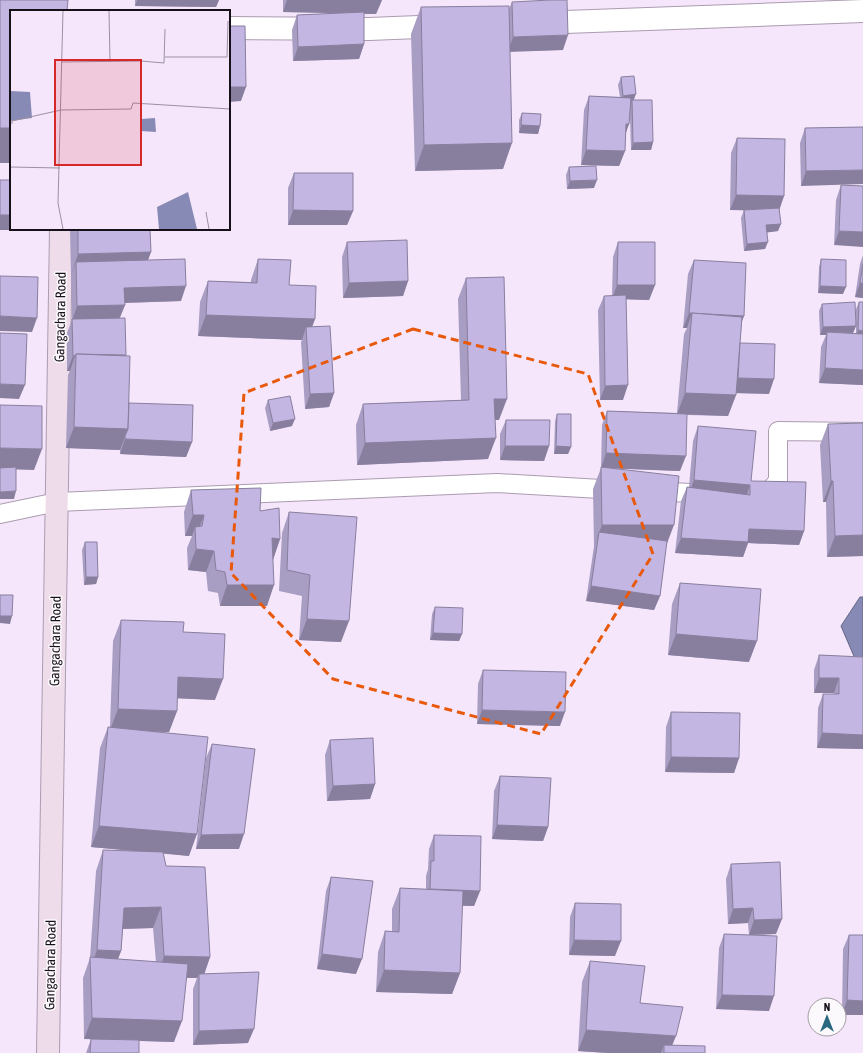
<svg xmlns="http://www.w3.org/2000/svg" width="863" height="1053" viewBox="0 0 863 1053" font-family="'Asap Condensed',sans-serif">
  <rect width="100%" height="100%" fill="#f6e6fc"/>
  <!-- water -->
  <path fill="#868ab4" stroke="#646685" d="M860,597h3v124l-4,-53 -18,-42z"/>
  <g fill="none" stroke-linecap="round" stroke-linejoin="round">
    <defs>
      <g id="service">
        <path d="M654,491l54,3"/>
        <path d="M759,497h5l14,-16v-50l85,1"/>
        <path d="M0,514l57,-12 440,-19 121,7"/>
      </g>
      <g id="minor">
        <path d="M538,23l325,-12"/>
        <path d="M229,28l140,1 75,-3"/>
      </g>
      <path id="secondary" d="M48,1053l13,-824"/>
    </defs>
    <!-- service casing -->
    <use href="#service" stroke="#ab9cb0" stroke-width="20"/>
    <!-- minor casing -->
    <use href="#minor" stroke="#ab9cb0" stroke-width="24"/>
    <!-- secondary casing -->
    <use href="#secondary" stroke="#ab9cb0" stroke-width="24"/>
    <!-- service -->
    <use href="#service" stroke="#fff" stroke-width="18"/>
    <!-- minor -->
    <use href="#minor" stroke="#fff" stroke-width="22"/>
    <!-- secondary -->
    <use href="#secondary" stroke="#efdceb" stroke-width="22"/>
  </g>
  <!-- wall -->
  <g fill="#a89dc2" fill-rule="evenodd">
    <path d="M135,0h84l-3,7 -81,-1z"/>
    <path d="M283,0h99l-6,14h-12v30l-5,15 -66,2 -1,-31 5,-15 42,-2 -56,-1z"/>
    <path d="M512,2l51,48 -53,1 -7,118 -88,2 -4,-137 10,-27 88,2z"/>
    <path d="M621,77l13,23 19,42 -2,8h-20l-1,-32 -1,6 -4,11v16l-6,15 -38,-1 3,-55 5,-14 31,1 -2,-12z"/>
    <path d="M522,113l18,13 -2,8 -19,-1v-13z"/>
    <path d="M863,127l-62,59 -1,-43 5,-15z"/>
    <path d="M737,138l47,58 -5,13 -1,22 -11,1 -2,17 -21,2 -3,-33 3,-8h5h-19l1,-57z"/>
    <path d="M569,167l25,21 -27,1 -1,-14z"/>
    <path d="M294,173l59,38 -6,14h-59v-37z"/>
    <path d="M841,185l22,1 -29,59 2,-45z"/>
    <path d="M70,229h80l1,23 -3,8 33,41 -56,2v2l-5,13 6,38 3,47 63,39 -6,15 -66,-3v-4l-54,-2 2,-73 2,-4h-3v-38l5,-13z"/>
    <path d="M347,242l61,39 -5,15 -60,2 -1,-41z"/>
    <path d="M618,242l37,43 -6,15 -23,-1 -3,101h-23l-2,-90 6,-14h8l1,-39z"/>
    <path d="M863,255v43l-8,-1 5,-33z"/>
    <path d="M258,259l31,26 26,34 -3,8 22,66 -5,14 -24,2 -4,-67 1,-2 -104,-4 2,-34 8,-21 43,1v-2z"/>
    <path d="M821,259l22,35 -25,-1 1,-26z"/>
    <path d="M694,260l50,56 -2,5 -2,22 29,51 -33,-1v2l-8,21 -41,-1 -7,56 -73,-3 59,78 -6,50 -6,14 -68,-9 8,-55 -1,-57 8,-21 1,-43 5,-14 70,2 7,-79 3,-6h-4l5,-54z"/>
    <path d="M466,278l33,142h-4l-7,39 -131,6 -1,-40 7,-21 98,-4 -3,-101z"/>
    <path d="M859,302l4,83 -44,-2 2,-36 5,-12h-6l-1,-24 3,-7 34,20v-15zM856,326v7h-3z"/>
    <path d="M268,400l24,26 -22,5 -5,-23z"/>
    <path d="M557,414l14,33 -3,7h-14l1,-33z"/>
    <path d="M506,420l43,26 -5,15 -44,-1v-26z"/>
    <path d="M828,424l35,132 -36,1 -1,-55h-3l-3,-57z"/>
    <path d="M698,426l53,55 53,50 -5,14 -51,-2 -5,14 -68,-4 6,-52 6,-14h2l4,-46z"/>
    <path d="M191,490l69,21 20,28 -7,20 -6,47h-47l-2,-13 -10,-2 -2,-19 -18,-2 -1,-22 5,-12h-7l-1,-24z"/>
    <path d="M289,512l52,130 -42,-2 3,-44 -23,-5 3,-58z"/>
    <path d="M85,542l13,35 -2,7 -12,1 -2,-35z"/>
    <path d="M680,583l69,79 -81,-7 4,-51z"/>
    <path d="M435,607l27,27 -3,7 -29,-1 2,-26z"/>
    <path d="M121,620l62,12 32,68 -38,-2v13l-8,21h-13l33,124 -26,-3 3,13 44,91 -6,17 44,69 -55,2v-56l4,-11h-11l-12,64 -35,-1v12h-53l5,-14h-7l-1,-61 7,-20 6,-87 7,-21 32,1 -44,-4 9,-99 8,-21h2l3,-86zM153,928l3,34 -38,-3 3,-8 2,-22z"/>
    <path d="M819,655l44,2v92l-46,-1 1,-40 5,-14h11v-1h-20v-23z"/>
    <path d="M483,670l77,56 -83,-2 1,-40z"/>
    <path d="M671,712l68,46 -5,15 -69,-1 1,-45z"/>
    <path d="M330,740l45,44 -5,15 -43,2 -2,-46z"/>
    <path d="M212,744l27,105h-43l10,-91z"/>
    <path d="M500,776l48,51 -5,14 -51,-2 2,-48z"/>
    <path d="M434,835l46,56 -6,15h-12l-2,67 -8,21 -76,-2 2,-40 7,-21 7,1v-23l8,-21 26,1v-13l2,-7 1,-20z"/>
    <path d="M731,864l45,70 -27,1 20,76 -53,-2 3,-61 5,-14 25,1 -1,-12 -20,1 -2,-45z"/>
    <path d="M331,877l25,97 -39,-5 9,-78z"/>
    <path d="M575,903l40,53 -46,-1 1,-38z"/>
    <path d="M849,935l14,80h-21l1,-66z"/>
    <path d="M590,961l50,42 32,42 33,8h-97l-30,-2 4,-69z"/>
  </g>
  <!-- shaded-wall -->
  <g fill="#887f9e">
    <path d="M137,0h82l-3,7 -81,-1z"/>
    <path d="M287,0h95l-6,14 -93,-2z"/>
    <path d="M568,35l-5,15 -55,2 5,-15z"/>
    <path d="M364,44l-5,15 -66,2 5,-14z"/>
    <path d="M229,87h17l-5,14 -12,1z"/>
    <path d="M636,94l-3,8 -1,-2 -1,2 -11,1 3,-7z"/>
    <path d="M626,124h3l-5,14z"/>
    <path d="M521,125l19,1 -2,8 -19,-1z"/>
    <rect x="0" y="128" width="11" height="35"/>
    <path d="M653,142l-2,8h-20l2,-7z"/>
    <path d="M512,143l-9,26 -88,2 9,-26z"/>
    <path d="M586,150l39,1 -6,15 -38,-1z"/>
    <path d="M863,170v14l-62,2 5,-15z"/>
    <path d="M597,180l-3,8 -27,1 3,-8z"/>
    <path d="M736,195l48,1 -5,15 -49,-1z"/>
    <path d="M293,210l60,1 -6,14h-59z"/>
    <path d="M0,215h11v14h16v1h-27z"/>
    <path d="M781,224l-3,7 -14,2 2,-8z"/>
    <path d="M839,231l24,1v15l-29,-2z"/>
    <path d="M768,242l-3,7 -21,2 3,-7z"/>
    <path d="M151,252l-8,21 -67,-11 -5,13 7,-21z"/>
    <path d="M408,281l-5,15 -60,2 6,-15z"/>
    <path d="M860,283h3v15l-8,-1z"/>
    <path d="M617,285h38l-6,15 -37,-1z"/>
    <path d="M186,286l-5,15 -62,2 5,-15z"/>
    <path d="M820,286l26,1 -3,7 -25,-1z"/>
    <path d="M125,305l-6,14 -47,2 5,-15z"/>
    <path d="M689,313l55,3 -6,14 -46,-17 -5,15h-4z"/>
    <path d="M206,315l109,4 -8,21 -1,-13 -4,13 -104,-4z"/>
    <path d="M0,316l37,2 -5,14 -32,-1z"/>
    <path d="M856,326l-3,7 -26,-1 -1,3h-6l3,-8z"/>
    <path d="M858,330l5,1v7h-8z"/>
    <path d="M73,356h2l-5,15h-3z"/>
    <path d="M825,368l38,2v15l-44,-2z"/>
    <path d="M738,378l36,1 -5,15 -36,-1z"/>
    <path d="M0,384l25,1 -6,14 -19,-1z"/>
    <path d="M628,385l-5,15h-23l5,-14z"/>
    <path d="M334,393l-5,14 -24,2 5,-15z"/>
    <path d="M685,393l51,2 -8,21 -51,-2z"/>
    <path d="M494,399h13l-8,21h-12z"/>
    <path d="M295,419l-3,7 -22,5 3,-8z"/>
    <path d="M74,427l54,2 -8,21 -54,-2z"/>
    <path d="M496,438l-8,21 -131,6 8,-22z"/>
    <path d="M125,439l67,3 -6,15 -66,-3z"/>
    <path d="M505,446h44l-5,15 -44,-1z"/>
    <path d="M556,446l15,1 -3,7h-14z"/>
    <path d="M0,448l42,1 -8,21 -34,-1z"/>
    <path d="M606,453l80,3 -6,15 -79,-3z"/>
    <path d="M694,480l56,5 -5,15 -56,-6z"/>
    <path d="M831,481h2l-7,21h-3z"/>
    <path d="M16,491l-2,8h-14v-7z"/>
    <path d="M193,515h11l-8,21 -1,-9 -3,9h-7z"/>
    <path d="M602,525h72l-8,21 -67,-14 -5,14z"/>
    <path d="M749,529l55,2 -5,14 -51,-2 -5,14 -68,-4 6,-15z"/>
    <path d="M863,535v21l-36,1 8,-21z"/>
    <path d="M272,538l8,1 -7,21z"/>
    <path d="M196,549l18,2 -8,21 -18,-2z"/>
    <path d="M86,577h12l-2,7 -12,1z"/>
    <path d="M227,585h47l-7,21h-47z"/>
    <path d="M591,586l69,10 -6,14 -68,-9z"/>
    <path d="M0,616h12l-2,8 -10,-1z"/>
    <path d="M307,619l42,2 -8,21 -42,-2z"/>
    <path d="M433,633l29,1 -3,7 -29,-1z"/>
    <path d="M676,634l81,7 -8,21 -81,-7z"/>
    <path d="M178,677l45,2 -8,21 -45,-2z"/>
    <path d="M819,678h20l-5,15h-20z"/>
    <path d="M118,709l59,2 -8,21 -59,-2z"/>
    <path d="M482,710l83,2 -5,14 -83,-2z"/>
    <path d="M822,733l41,2v14l-46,-1z"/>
    <path d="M671,757l68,1 -5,15 -69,-1z"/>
    <path d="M375,784l-5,15 -43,2 6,-15z"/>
    <path d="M497,825l51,2 -5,14 -51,-2z"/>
    <path d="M99,826l98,8 -8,22 -98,-9z"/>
    <path d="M244,834l-5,15h-43l5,-14z"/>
    <path d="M430,890l50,1 -6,15 -49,-2z"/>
    <path d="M161,907l-8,21 -36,1 7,-21z"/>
    <path d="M753,908l-5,15 -20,1 5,-15z"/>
    <path d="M782,919l-6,15 -27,1 5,-15z"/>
    <path d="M574,940l47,1 -6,15 -46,-1z"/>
    <path d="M97,950l24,1 -8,21 -22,-5z"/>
    <path d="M322,954l40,5 -6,15 -39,-5z"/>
    <path d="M164,956l46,1 -7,21 -4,-4 -2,4 -40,-1z"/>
    <path d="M384,970l76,3 -8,21 -76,-2z"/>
    <path d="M722,995l52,1 -5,15 -53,-2z"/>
    <path d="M847,1000l16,1v14h-21z"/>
    <path d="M92,1018l90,3 -8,21 -90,-3z"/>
    <path d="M254,1029l-6,14 -55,2 6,-14z"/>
    <path d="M586,1030l90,6 -7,17 -5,-8 -3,8h-53l-30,-2z"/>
  </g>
  <!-- building -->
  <g fill="#c3b6e2" stroke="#887f9e">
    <path d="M0,0h68l-1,11h-56v117h-11z"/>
    <path d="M550,0h17l1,35 -55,2 -1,-35z"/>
    <path d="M509,6l3,137 -88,2 -3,-138z"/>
    <path d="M364,12v32l-66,3 -1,-32z"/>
    <path d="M229,26h16l1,61h-17z"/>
    <path d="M634,76l2,18 -13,2 -2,-19z"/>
    <path d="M589,96l42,2 -2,26h-3l-1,27 -39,-1z"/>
    <path d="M632,100h20l1,42 -20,1z"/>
    <path d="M522,113l19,1 -1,12 -19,-1z"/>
    <path d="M863,127v43l-57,1 -1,-43z"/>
    <path d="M737,138l48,1 -1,57 -48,-1z"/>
    <path d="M596,166l1,14 -27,1 -1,-14z"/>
    <path d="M294,173h59v38l-60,-1z"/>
    <rect x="0" y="180" width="11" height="35"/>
    <path d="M841,185l22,1v46l-24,-1z"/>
    <path d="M779,208l2,16 -15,1 2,17 -21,2 -3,-34z"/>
    <path d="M78,229h72l1,23 -73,2z"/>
    <path d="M407,240l1,41 -59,2 -2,-41z"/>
    <path d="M618,242h37v43h-38z"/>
    <path d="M185,259l1,27 -62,2 1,17 -48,1 -1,-44z"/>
    <path d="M258,259l33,1 -2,25 27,1 -1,33 -109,-4 2,-34 49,2z"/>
    <path d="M821,259l25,1v27l-26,-1z"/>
    <path d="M694,260l52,3 -2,53 -55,-3z"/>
    <path d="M863,264v19h-3z"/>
    <path d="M0,276l38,1 -1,41 -37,-2z"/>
    <path d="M504,277l3,122h-13l2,39 -131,5 -2,-39 106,-4 -3,-122z"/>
    <path d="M626,295l2,90 -23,1 -1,-90z"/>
    <path d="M855,302l1,24 -33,1 -1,-23z"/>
    <path d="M859,302h4v29l-5,-1z"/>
    <path d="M692,313l50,4 -6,78 -51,-2z"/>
    <path d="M125,318l1,37 -50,-1 -1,2h-2l-1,-37z"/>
    <path d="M330,326l4,67 -24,1 -4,-67z"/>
    <path d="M827,332l36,2v36l-38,-2z"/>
    <path d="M0,333l27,1 -2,51 -25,-1z"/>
    <path d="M740,343l35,1 -1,35 -36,-1z"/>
    <path d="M76,354l54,2 -2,73 -54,-2z"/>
    <path d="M290,396l5,23 -22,4 -5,-23z"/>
    <path d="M129,403l64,2 -1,37 -67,-3v-3l3,-7z"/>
    <path d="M0,405l42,1v43l-42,-1z"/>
    <path d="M607,411l80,3 -1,42 -80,-3z"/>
    <path d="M557,414h14v33l-15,-1z"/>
    <path d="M506,420h44l-1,26h-44z"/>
    <path d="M863,423v112l-28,1 -2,-55h-2l-3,-57z"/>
    <path d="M698,426l58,5 -5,50 55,1 -2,49 -55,-2 -1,13 -67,-4 6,-51 63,8v-10l-56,-5z"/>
    <path d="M16,467v24l-16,1v-24z"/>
    <path d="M601,467l78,9 -5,49h-72z"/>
    <path d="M261,488l-1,23 19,-3 1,31 -8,-1 2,47h-47l-2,-13 -9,-2 -2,-19 -18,-2 -1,-22 7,-1 2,-11h-11l-2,-25z"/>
    <path d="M289,512l68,5 -8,104 -42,-2 3,-44 -23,-5z"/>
    <path d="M599,532l68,9 -7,55 -69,-10z"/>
    <path d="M85,542h12l1,35h-12z"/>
    <path d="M680,583l81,6 -4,52 -81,-7z"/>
    <path d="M0,595h13l-1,21h-12z"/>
    <path d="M435,607l28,1 -1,26 -29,-1z"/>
    <path d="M121,620l63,2 -1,10 42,2 -2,45 -45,-2 -1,34 -59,-2z"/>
    <path d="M819,655l44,2v78l-41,-2 1,-39h16v-16h-20z"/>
    <path d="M483,670l83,2 -1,40 -83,-2z"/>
    <path d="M671,712l69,1 -1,45 -68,-1z"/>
    <path d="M108,727l100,10 -11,97 -98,-8z"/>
    <path d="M373,738l2,46 -42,2 -3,-46z"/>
    <path d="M212,744l43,5 -11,85 -43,1z"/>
    <path d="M500,776l51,2 -3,49 -51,-2z"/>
    <path d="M434,835l47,1 -1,55 -50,-2 1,-28h3z"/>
    <path d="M103,850l60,2 3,14 39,1 5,90 -46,-1 -3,-49 -37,1 -3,43 -24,-1z"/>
    <path d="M780,862l2,57 -28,1 -1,-12 -20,1 -2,-45z"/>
    <path d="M331,877l42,4 -11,78 -40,-5z"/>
    <path d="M400,888l63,3 -3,82 -76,-3 1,-39 14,1z"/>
    <path d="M575,903l46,1v37l-47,-1z"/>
    <path d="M724,934l53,2 -3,60 -52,-1z"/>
    <path d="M849,935h14v66l-16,-1z"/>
    <path d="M90,957l98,7 -6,57 -90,-3z"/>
    <path d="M590,961l55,5 -5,37 43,4 -7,29 -90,-6z"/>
    <path d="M259,972l-5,57 -55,2v-57z"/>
    <path d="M91,1039l48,1v13h-49z"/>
    <path d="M664,1045l41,1v7h-41z"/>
  </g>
  <!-- marked area -->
  <path fill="none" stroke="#e8590c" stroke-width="3" stroke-dasharray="8 5" stroke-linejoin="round" d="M413,329l175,45 65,180 -112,180 -208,-55 -102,-106 13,-180z"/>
  <g text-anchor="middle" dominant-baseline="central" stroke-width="3" stroke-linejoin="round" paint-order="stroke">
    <!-- street labels -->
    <g font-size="14" fill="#161118" stroke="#fcf9fd">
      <text transform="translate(60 317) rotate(-89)">Gangachara Road</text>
      <text transform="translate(55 641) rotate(-89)">Gangachara Road</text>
      <text transform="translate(50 965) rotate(-89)">Gangachara Road</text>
    </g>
  </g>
  <!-- overview -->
  <g transform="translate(10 10)">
    <rect width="220" height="220" fill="#f6e6fc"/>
    <path d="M0,81l20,1 2,26 -22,3zM145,108l1,14 -15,-1v-12zM178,182l9,37h-38l-2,-22z" fill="#868ab4"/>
    <path fill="none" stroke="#9c91a1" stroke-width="1" d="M53,1l-5,192 5,26M99,1l1,51M155,47h62l1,-36M51,52l80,-1 23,2 1,-34M2,114v-3l49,-11 70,-1 2,-6 97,6M0,157l50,1M196,202l3,17"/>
    <path fill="#d62828" fill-opacity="0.15" stroke="#d62828" stroke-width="2" d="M45,50h86v105h-86z"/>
    <rect width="220" height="220" fill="none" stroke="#161118" stroke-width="2"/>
  </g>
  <!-- north arrow -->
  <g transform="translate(827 1017)"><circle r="19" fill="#fcf9fd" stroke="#a09ca1"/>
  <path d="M0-3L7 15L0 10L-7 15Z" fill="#29687d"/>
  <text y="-6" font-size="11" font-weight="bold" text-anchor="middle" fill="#161118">N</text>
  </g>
</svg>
